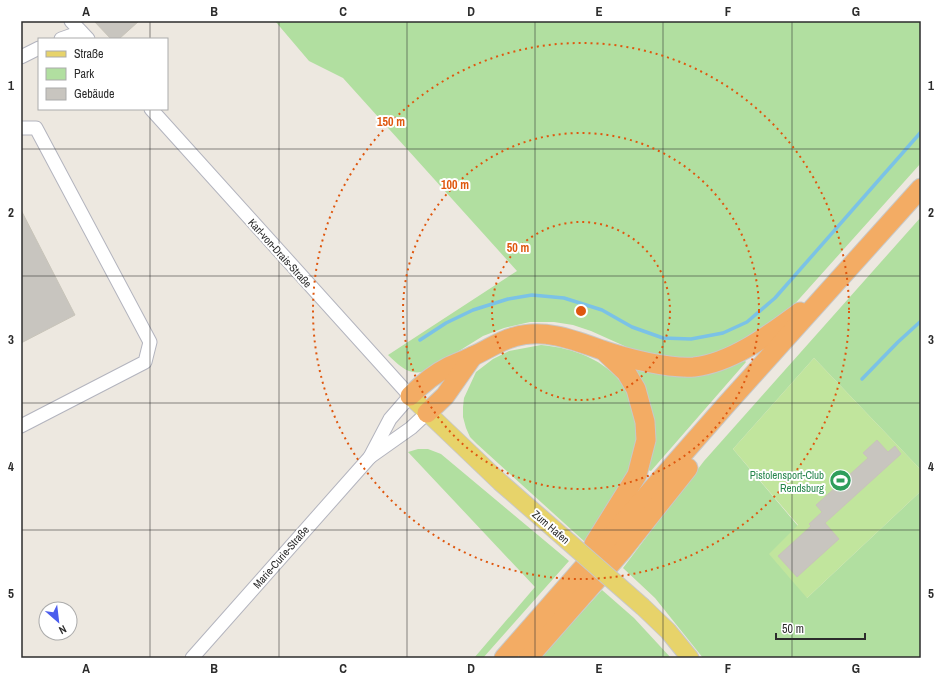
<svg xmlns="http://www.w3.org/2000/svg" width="942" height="679" viewBox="0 0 942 679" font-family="'Archivo Narrow',sans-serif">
  <rect width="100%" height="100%" fill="#ede8e0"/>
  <!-- green -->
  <g fill="#b1dfa0">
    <path d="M275,21h646v142l-138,154 -49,31 -38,10h-13l-43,-5 -49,-22 -18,-6 -19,-3h-24l-26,6 -21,8 -53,33c-19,9 -28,-1 -42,-14l129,-84 -174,-193 -34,-17z"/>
    <path d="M921,217v253l-107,-112 -81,91 65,77 9,72 114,-107v167h-218l-48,-60 -32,-30 81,-107z"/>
    <path d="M541,345c57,5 102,37 95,98 0,8 0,18 -2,25 -3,7 -10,14 -14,20 -11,18 -23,36 -35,54l-108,-98 -7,-7 -4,-9 -3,-11v-10l1,-9 12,-26 17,-13 16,-8z"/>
    <path d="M745,361l1,1 -95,109 -3,-1 5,-23 -25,-83 78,9z"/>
    <path d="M418,449h10l13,5 128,107 -86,97h-9l61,-71 -127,-135z"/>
    <path d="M602,590l32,28 37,40h-131z"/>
  </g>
  <!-- pitch -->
  <path fill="#c1e59d" d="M814,358l107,112v21l-114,107 -38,-44 29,-29 -65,-76z"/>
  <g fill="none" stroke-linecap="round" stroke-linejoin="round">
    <!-- stream -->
    <g stroke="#7bc2e6" stroke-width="3.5">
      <path d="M420,340l26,-17 27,-13 35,-11 24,-4 32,3 38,12 30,17 31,11 28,1 32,-6 24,-11 28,-24 146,-166"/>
      <path d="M862,379l36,-37 23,-21"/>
    </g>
  </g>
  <!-- building -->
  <g fill="#c8c5bf" stroke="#c8c4b9">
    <path d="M94,21h45l-20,18h-8z"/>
    <path d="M21,210l54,105 -54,28z"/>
    <path d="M877,440l11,12 7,-6 6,8 -76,69 14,16 -42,38 -19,-21 33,-30 -2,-2 13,-12 -6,-7 52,-47 -5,-5z"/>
  </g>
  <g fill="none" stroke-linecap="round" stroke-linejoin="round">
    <defs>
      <g id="minor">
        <path d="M71,21l17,18"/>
        <path d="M61,39l20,-7"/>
        <path d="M21,57l18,-9"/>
        <path d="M151,109l259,287 -20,23 -20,38 -178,201"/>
        <path d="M21,128h15l114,214 -5,20 -124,64"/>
        <path d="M370,457l41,-29 16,-15"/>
      </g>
      <g id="major">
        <path d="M410,396l90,86 55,48"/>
        <path d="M643,607l25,24 22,27"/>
      </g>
      <g id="highway">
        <path d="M410,396c11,-11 24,-22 38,-29 8,-4 17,-7 25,-11 14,-6 26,-15 41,-19 30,-9 60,3 88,13 23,8 67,19 92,17 38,-4 76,-33 106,-55"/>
        <path d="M427,413l18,-17 28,-40"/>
        <path d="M594,544l43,-69 9,-35 -1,-18 -9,-33 -10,-17 -20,-19"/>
        <path d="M504,658l221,-252 196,-218"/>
        <path d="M528,658l94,-107 66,-83"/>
      </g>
    </defs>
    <!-- minor casing -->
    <use href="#minor" stroke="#b3b4be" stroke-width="15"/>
    <!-- major casing -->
    <use href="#major" stroke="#c8c8c8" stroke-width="19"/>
    <!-- highway casing -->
    <use href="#highway" stroke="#c8c8c8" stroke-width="21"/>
    <!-- minor -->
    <use href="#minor" stroke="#fff" stroke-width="13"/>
    <!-- major -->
    <use href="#major" stroke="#e7d36a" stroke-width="17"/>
    <!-- highway -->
    <use href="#highway" stroke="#f3ac64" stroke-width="19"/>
    <defs>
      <path id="major-bridge" d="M555,530l88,77"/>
    </defs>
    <!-- major-bridge casing -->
    <use href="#major-bridge" stroke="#c8c8c8" stroke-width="19" stroke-linecap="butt"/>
    <!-- major-bridge -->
    <use href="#major-bridge" stroke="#e7d36a" stroke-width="17"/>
  </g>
  <!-- grid -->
  <path fill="none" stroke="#2c2c2c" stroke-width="1" stroke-opacity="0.55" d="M150,21v18M279,21v637M407,21v637M535,21v637M663,21v637M792,21v637M150,109v549M21,149h900M21,276h900M21,403h900M21,530h900"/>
  <!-- distance rings -->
  <g fill="none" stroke="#df570e" stroke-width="2" stroke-dasharray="2 4">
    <circle cx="581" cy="311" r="89"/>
    <circle cx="581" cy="311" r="178"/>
    <circle cx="581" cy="311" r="268"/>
  </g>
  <!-- icons -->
  <defs>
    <symbol id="stadium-disc" viewBox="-11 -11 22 22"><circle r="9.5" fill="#2e9e5b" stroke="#fff"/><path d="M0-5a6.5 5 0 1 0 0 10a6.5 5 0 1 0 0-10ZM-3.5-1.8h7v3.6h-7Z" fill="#fff"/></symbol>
  </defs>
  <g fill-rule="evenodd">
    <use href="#stadium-disc" x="828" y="468" width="25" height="25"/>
  </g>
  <g text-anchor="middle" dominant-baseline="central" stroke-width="4" stroke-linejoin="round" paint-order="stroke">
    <!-- street labels -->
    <g font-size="11" fill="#2c2c2c" stroke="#fff">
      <text transform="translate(280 253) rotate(48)">Karl-von-Drais-Straße</text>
      <text transform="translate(551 527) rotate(41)">Zum Hafen</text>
      <text transform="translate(281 557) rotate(-49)">Marie-Curie-Straße</text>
    </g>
    <!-- leisure labels -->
    <g font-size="11" fill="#27864d" stroke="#fff" text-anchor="end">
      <text x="824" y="475">Pistolensport-Club<tspan x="824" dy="13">Rendsburg</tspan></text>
    </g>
  </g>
  <circle cx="581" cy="311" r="6" fill="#df570e" stroke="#fff" stroke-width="2"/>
  <g font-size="12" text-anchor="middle" font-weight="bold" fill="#df570e" stroke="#fff" stroke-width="4" stroke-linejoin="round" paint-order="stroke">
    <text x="391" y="126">150 m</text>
    <text x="455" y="189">100 m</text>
    <text x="518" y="252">50 m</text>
  </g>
  <!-- border -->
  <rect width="942" height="679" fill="none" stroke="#ffffff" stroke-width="44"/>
  <!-- legend -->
  <rect x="38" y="38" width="130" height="72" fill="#ffffff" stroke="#ababab"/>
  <rect x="46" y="51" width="20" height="6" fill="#e7d36a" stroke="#ababab"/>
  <text x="74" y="58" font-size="12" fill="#2c2c2c">Straße</text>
  <rect x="46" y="68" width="20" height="12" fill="#b1dfa0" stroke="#ababab"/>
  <text x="74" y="78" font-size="12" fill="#2c2c2c">Park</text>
  <rect x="46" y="88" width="20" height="12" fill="#c8c5bf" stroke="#ababab"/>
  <text x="74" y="98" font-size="12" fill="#2c2c2c">Gebäude</text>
  <!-- north arrow -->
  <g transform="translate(58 621) rotate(152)"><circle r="19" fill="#ffffff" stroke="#ababab"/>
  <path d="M0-3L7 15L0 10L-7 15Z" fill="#4c5eed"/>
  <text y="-6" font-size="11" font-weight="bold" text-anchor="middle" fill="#2c2c2c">N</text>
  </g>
  <!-- scale -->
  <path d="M776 633v6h89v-6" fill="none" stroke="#2c2c2c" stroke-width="2"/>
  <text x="782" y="633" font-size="12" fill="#2c2c2c" stroke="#ffffff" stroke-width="3" paint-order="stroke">50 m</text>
  <rect x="22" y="22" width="898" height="635" fill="none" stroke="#2c2c2c" stroke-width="1.5"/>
  <g font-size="13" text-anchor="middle" font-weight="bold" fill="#2c2c2c">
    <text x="86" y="16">A</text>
    <text x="214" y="16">B</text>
    <text x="343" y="16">C</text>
    <text x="471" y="16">D</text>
    <text x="599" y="16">E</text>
    <text x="728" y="16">F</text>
    <text x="856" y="16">G</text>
    <text x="11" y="90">1</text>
    <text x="931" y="90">1</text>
    <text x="11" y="217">2</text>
    <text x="931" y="217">2</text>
    <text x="11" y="344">3</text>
    <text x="931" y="344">3</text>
    <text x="11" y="471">4</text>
    <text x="931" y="471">4</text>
    <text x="11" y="598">5</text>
    <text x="931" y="598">5</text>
    <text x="86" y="673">A</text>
    <text x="214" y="673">B</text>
    <text x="343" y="673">C</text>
    <text x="471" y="673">D</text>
    <text x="599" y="673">E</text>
    <text x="728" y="673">F</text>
    <text x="856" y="673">G</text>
  </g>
</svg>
